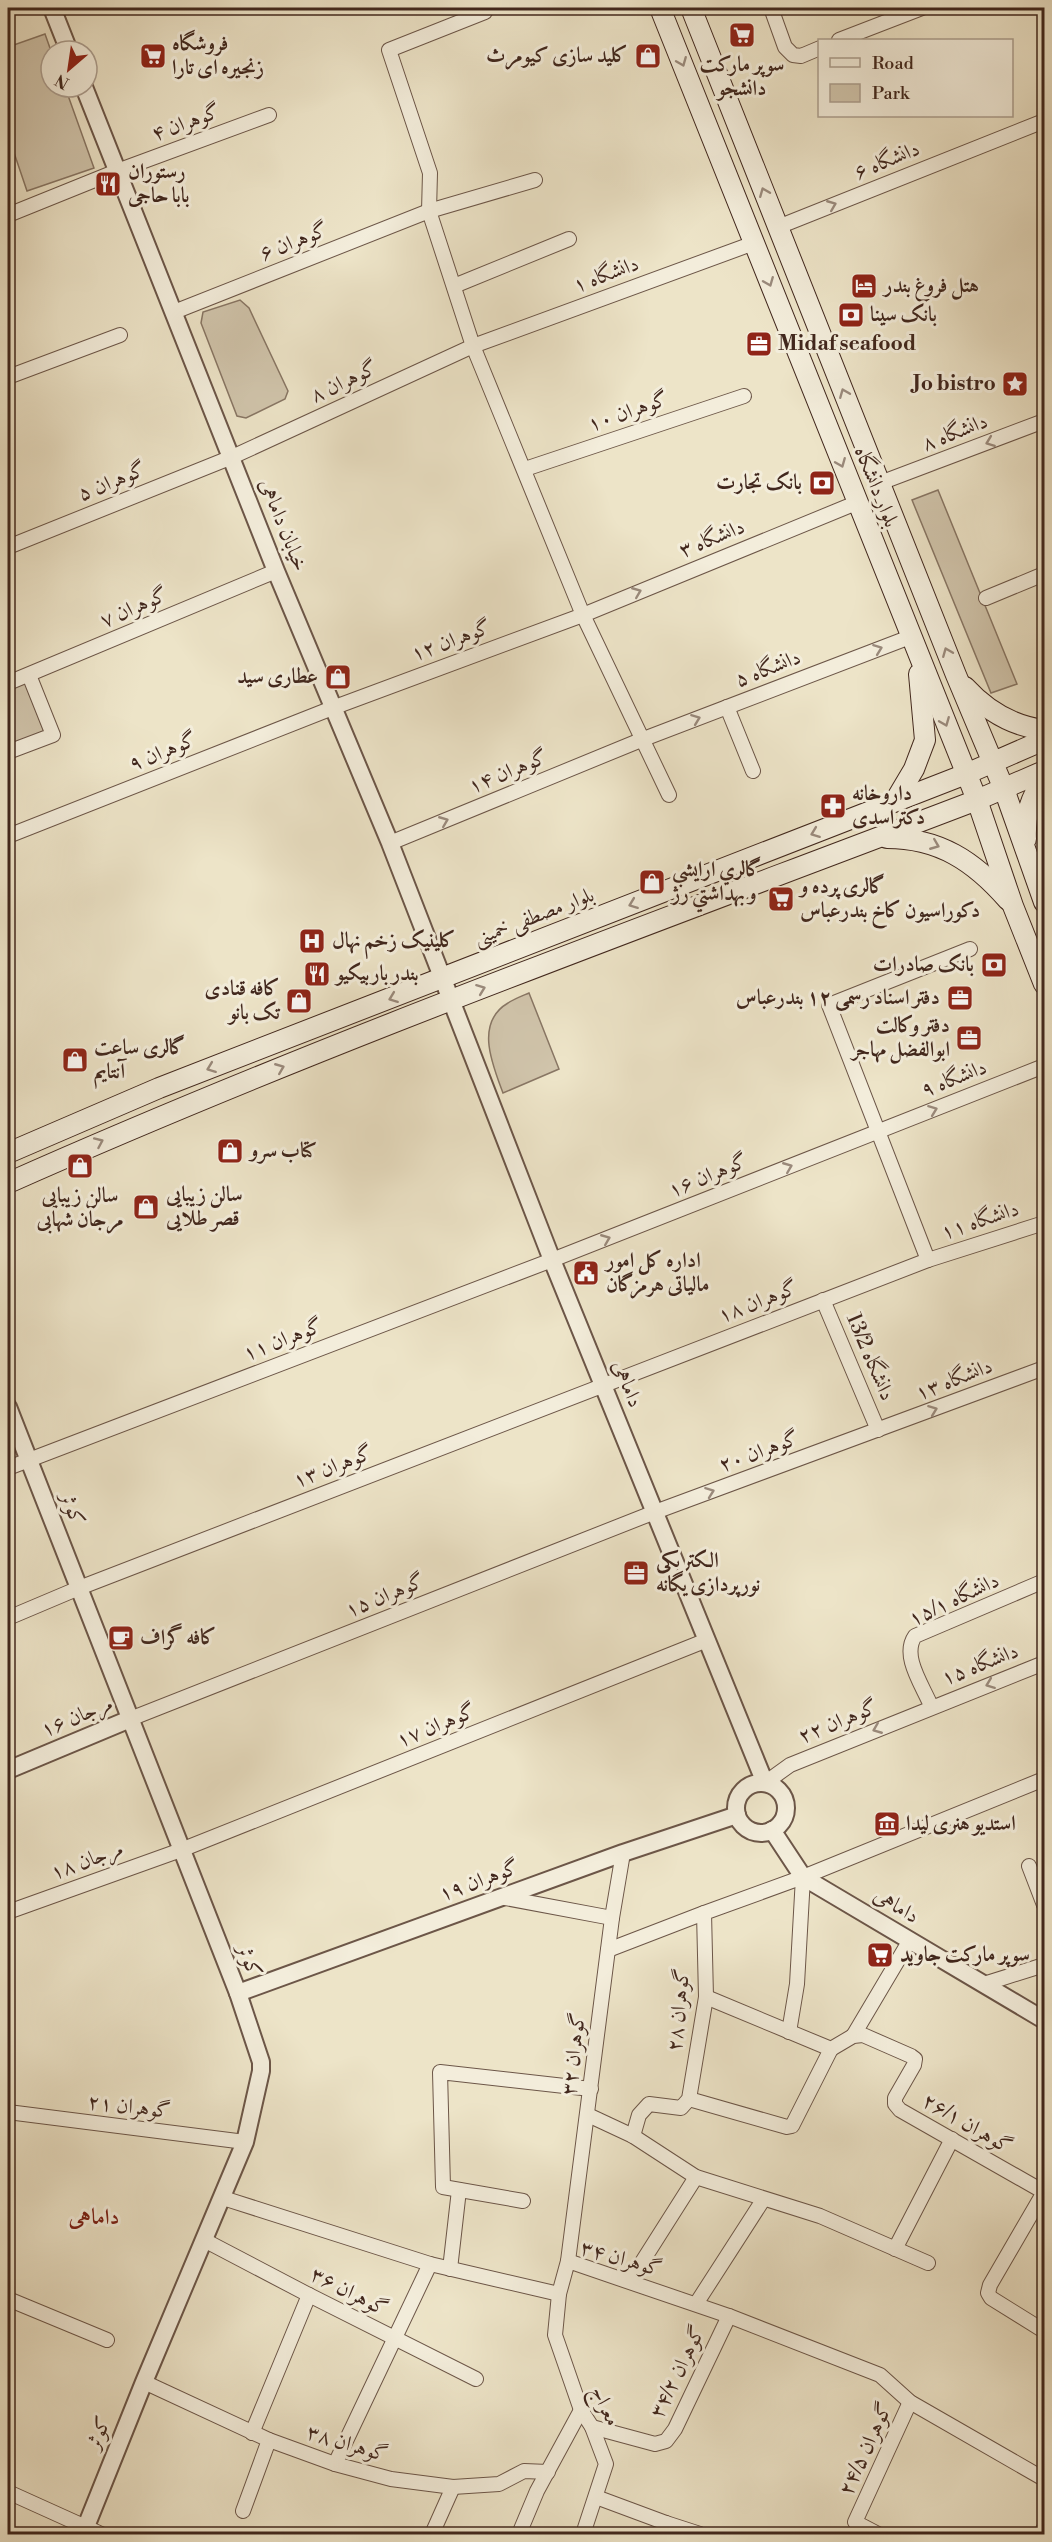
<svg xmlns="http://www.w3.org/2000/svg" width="1052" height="2542" viewBox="0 0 1052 2542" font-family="'Libre Bodoni',Amiri,serif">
  <rect width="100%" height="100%" fill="#ede4c8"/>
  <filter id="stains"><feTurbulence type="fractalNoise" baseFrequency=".00333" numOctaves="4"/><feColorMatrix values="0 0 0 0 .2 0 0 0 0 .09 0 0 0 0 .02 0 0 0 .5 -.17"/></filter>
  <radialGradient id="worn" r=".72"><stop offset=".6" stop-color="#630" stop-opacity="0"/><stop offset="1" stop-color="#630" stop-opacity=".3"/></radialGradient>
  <!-- green -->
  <g fill="#d0c4ab" stroke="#887664" stroke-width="1.5">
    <path d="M45,34l6,17v36h14l29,81 -67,23 -19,-56v-88z"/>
    <path d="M240,300l9,8 39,83 -3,8 -39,19 -9,-2 -36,-93 2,-11z"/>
    <path d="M938,490l79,194 -26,9 -79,-193z"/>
    <path d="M25,683l19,48 -36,15v-56z"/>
    <path d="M529,993l30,76 -56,24c-10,-27 -29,-70 5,-90 6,-4 14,-7 21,-10z"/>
  </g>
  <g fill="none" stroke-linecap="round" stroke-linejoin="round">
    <defs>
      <g id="minor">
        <path d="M771,8l14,39 8,8 8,1 19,-8"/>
        <path d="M485,12l-96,38 41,123 -1,38 44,135 110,269 86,180"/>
        <path d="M839,40l83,-32"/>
        <path d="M8,215l109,-44 152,-56"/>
        <path d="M778,227l266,-106"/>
        <path d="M454,286l115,-47"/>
        <path d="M174,312l255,-101 106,-31"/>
        <path d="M8,377l112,-42"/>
        <path d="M525,469l219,-73"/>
        <path d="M880,483l164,-62"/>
        <path d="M8,547l224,-90 241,-111 281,-103"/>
        <path d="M986,598l58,-24"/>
        <path d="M8,683l268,-112"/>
        <path d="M727,707l26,64"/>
        <path d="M8,752l45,-17 -24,-60"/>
        <path d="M8,836l327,-129 248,-92 273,-112"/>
        <path d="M390,843l251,-103 269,-103"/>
        <path d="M928,1260l-99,-255 141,-56"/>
        <path d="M823,1300l55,130"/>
        <path d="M8,1468l544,-208 492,-194"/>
        <path d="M8,1618l71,-30 849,-328 116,-37"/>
        <path d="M931,1706c-8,-20 -30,-50 -16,-70l129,-55"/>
        <path d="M130,1719l525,-207 389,-144"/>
        <path d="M765,1783l25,-18 254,-102"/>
        <path d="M1029,1866l15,39"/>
        <path d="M500,1897l112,21"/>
        <path d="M8,1912l173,-62 526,-210"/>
        <path d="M608,1950l96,-37"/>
        <path d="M984,1984l60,-19"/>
        <path d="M706,1997l125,52 22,-13 10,-1 48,21 4,3 -1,6 -19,33v6l5,6 144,82"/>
        <path d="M789,2032l8,-48 6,-107"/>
        <path d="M853,2036l57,-96"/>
        <path d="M689,2099l98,28 5,-1 39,-77"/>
        <path d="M8,2112l237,30"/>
        <path d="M588,2115l45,21 63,41 124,39 108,47"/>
        <path d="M633,2136l6,-21 10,-11 32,4 8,-9 17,-102 -2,-84 99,-36 241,-98"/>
        <path d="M1044,2192l-54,93 -2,8 3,5 53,33"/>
        <path d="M223,2198l207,66 129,30"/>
        <path d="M523,2201l-80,-14 -3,-115 151,17"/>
        <path d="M204,2240l105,55 167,84"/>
        <path d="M895,2249l57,-110"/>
        <path d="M568,2261l44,-343 11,-65"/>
        <path d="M450,2269l9,-79"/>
        <path d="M630,2281l66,-104"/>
        <path d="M8,2299l99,41"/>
        <path d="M696,2304l67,-104"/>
        <path d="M144,2382l125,58 66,24 56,15 62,8 46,-3 25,-13 24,1"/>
        <path d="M592,2427l63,17 11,-3 9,-12 54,-113"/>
        <path d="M252,2433l57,-138"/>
        <path d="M335,2464l95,-200"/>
        <path d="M8,2492l93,42"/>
        <path d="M596,2497l70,26"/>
        <path d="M243,2511l26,-71"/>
        <path d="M432,2534l21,-47"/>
        <path d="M519,2534l18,-43 44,-81"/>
        <path d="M583,2534l23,-70 -14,-37 -11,-17 -26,-75 4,-41 9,-33 161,55 151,59 30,27 134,77"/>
        <path d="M663,2534l3,-11 34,11"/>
        <path d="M878,2534l-23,-12 55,-120"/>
        <path d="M1041,2534l3,-6"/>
      </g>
      <g id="tertiary">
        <path d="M52,8l17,43"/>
        <path d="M84,87l192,484 114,272 162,417 213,523"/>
        <path d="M8,1407l230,586 23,69v9l-16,71 -101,240 -61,152"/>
        <path d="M8,1770l122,-51"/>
        <circle cx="761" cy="1808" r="25"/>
        <path d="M772,1830l31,47 241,143"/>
        <path d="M238,1993l385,-140 114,-38"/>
      </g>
      <g id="secondary">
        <path d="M660,8l317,792 36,106 31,78"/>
        <path d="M691,8l265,667 48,114 40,113"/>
        <path d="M965,687c21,23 47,39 79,43"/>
        <path d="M895,801l19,-32 11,-29 -6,-66"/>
        <path d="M887,838c52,0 87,23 121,62"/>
        <path d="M1026,839c-1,-24 4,-41 18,-60"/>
        <path d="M8,1153l151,-65 807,-314 78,-34"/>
        <path d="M8,1183c317,-141 644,-259 969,-383l67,-29"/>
      </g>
    </defs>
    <!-- minor casing -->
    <use href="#minor" stroke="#6c5648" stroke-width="16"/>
    <!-- tertiary casing -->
    <use href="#tertiary" stroke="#6c5648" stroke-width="20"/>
    <!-- secondary casing -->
    <use href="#secondary" stroke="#41271d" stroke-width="22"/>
    <!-- minor -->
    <use href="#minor" stroke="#f3eddb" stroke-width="14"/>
    <!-- tertiary -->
    <use href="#tertiary" stroke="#f3eddb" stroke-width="16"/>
    <!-- secondary -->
    <use href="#secondary" stroke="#f3eddb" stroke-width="20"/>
  </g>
  <!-- one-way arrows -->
  <defs><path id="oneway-chevron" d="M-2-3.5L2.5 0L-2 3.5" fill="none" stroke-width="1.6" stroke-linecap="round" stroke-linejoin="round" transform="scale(1.5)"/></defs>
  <g stroke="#9a8a7c">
    <use href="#oneway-chevron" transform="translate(682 62) rotate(68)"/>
    <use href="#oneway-chevron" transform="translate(764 192) rotate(-112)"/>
    <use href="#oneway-chevron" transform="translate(832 205) rotate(-22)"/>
    <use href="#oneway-chevron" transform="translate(769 282) rotate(68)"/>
    <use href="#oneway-chevron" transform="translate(844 393) rotate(-112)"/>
    <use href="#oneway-chevron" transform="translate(990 442) rotate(159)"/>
    <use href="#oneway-chevron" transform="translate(841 463) rotate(68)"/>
    <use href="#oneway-chevron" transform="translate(637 592) rotate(-22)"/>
    <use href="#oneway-chevron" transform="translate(878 649) rotate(-21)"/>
    <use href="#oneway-chevron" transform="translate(947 652) rotate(-112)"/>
    <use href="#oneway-chevron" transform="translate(696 719) rotate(-21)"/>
    <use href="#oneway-chevron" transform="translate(945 722) rotate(68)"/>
    <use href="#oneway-chevron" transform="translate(444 821) rotate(-22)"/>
    <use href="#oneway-chevron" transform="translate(815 833) rotate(159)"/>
    <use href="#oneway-chevron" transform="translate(935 845) rotate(22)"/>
    <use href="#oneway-chevron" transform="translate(633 904) rotate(159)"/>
    <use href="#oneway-chevron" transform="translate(481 989) rotate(-21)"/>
    <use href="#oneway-chevron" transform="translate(393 998) rotate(159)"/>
    <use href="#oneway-chevron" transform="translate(211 1068) rotate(159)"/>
    <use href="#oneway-chevron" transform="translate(280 1068) rotate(-22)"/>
    <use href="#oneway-chevron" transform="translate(933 1110) rotate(-21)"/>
    <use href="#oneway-chevron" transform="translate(99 1142) rotate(-24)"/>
    <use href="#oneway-chevron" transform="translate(788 1167) rotate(-22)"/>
    <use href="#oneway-chevron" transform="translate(606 1239) rotate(-22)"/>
    <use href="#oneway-chevron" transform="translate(933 1410) rotate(-21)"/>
    <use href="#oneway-chevron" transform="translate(710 1492) rotate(-20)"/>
    <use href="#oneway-chevron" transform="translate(990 1684) rotate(159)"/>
    <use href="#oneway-chevron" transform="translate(877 1729) rotate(158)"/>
  </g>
  <!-- icons -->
  <defs>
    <symbol id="supermarket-square" viewBox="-11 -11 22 22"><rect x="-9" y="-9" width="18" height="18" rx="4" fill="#8f2418" stroke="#f3eddb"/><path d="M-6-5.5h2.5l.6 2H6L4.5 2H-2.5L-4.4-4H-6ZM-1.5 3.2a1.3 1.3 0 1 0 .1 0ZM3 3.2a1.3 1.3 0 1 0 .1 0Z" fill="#fff"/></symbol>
    <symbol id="shop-square" viewBox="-11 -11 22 22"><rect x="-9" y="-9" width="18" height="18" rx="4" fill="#8f2418" stroke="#f3eddb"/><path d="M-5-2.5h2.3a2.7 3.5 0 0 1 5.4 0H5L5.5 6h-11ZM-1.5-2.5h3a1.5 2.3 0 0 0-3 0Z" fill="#fff"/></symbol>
    <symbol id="restaurant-square" viewBox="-11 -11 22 22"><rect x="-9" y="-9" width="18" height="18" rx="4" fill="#8f2418" stroke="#f3eddb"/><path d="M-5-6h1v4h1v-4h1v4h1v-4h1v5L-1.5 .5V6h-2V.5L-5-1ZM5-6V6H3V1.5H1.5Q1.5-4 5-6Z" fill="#fff"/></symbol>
    <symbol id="hotel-square" viewBox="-11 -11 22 22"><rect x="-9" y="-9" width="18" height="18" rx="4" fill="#8f2418" stroke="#f3eddb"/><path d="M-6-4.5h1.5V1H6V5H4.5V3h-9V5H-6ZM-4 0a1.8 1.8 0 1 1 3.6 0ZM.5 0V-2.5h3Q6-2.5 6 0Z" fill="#fff"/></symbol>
    <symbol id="bank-square" viewBox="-11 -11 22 22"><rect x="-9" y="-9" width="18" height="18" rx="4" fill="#8f2418" stroke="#f3eddb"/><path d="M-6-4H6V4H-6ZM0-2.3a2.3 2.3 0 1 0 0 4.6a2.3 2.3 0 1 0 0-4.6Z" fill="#fff"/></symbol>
    <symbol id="office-square" viewBox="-11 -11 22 22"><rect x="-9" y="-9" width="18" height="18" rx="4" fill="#8f2418" stroke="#f3eddb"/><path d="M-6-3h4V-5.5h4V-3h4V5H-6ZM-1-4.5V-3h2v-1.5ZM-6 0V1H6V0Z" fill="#fff"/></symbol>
    <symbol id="sight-square" viewBox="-11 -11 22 22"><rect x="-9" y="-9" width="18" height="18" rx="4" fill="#8f2418" stroke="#f3eddb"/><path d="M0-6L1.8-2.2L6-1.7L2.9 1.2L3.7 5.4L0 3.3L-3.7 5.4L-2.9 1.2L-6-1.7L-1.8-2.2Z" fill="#fff"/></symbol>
    <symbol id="pharmacy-square" viewBox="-11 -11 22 22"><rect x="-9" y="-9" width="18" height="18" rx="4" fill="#8f2418" stroke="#f3eddb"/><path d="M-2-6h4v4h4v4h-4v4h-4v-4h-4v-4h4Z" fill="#fff"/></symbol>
    <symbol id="hospital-square" viewBox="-11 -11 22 22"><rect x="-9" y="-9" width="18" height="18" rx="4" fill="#8f2418" stroke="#f3eddb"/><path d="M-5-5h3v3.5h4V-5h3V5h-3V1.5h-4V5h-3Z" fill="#fff"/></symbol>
    <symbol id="civic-square" viewBox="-11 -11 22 22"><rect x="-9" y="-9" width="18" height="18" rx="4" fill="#8f2418" stroke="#f3eddb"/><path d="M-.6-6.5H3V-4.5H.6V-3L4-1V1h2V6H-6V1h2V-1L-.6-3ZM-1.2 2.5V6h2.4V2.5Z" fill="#fff"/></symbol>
    <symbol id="cafe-square" viewBox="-11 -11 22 22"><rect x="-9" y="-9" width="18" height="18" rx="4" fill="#8f2418" stroke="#f3eddb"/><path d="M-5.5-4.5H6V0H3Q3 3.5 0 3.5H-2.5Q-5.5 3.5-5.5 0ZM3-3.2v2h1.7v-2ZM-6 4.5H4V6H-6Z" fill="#fff"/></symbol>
    <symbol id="museum-square" viewBox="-11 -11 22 22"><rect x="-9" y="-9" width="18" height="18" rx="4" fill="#8f2418" stroke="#f3eddb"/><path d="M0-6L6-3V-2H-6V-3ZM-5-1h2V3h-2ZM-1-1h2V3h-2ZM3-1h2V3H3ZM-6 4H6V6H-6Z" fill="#fff"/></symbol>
  </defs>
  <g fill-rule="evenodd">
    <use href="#supermarket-square" x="727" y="20" width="30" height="30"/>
    <use href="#supermarket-square" x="138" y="41" width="30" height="30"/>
    <use href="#shop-square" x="633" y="41" width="30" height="30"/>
    <use href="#restaurant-square" x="93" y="169" width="30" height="30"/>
    <use href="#hotel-square" x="849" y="271" width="30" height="30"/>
    <use href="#bank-square" x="836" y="300" width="30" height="30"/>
    <use href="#office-square" x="744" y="329" width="30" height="30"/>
    <use href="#sight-square" x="1000" y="369" width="30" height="30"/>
    <use href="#bank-square" x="807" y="468" width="30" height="30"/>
    <use href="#shop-square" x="323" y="662" width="30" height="30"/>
    <use href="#pharmacy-square" x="818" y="791" width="30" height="30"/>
    <use href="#shop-square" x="637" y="867" width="30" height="30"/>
    <use href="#supermarket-square" x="766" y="884" width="30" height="30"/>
    <use href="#hospital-square" x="297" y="926" width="30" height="30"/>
    <use href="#bank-square" x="979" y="950" width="30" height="30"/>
    <use href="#restaurant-square" x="302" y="959" width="30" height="30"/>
    <use href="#office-square" x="945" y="983" width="30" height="30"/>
    <use href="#shop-square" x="284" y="986" width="30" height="30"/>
    <use href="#office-square" x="954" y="1023" width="30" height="30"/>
    <use href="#shop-square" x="60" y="1045" width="30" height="30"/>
    <use href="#shop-square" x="215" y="1136" width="30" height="30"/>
    <use href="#shop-square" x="65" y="1151" width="30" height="30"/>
    <use href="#shop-square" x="131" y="1192" width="30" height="30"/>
    <use href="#civic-square" x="571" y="1258" width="30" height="30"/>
    <use href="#office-square" x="621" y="1558" width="30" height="30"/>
    <use href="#cafe-square" x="106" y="1623" width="30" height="30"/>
    <use href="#museum-square" x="872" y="1809" width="30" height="30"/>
    <use href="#supermarket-square" x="865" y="1940" width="30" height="30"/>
  </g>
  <g text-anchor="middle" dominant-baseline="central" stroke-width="6" stroke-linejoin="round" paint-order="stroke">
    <!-- poi labels -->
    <g font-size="21" font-weight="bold" fill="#41271d" stroke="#f3eddb" text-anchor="start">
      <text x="172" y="44">فروشگاه<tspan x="172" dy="24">زنجیره ای تارا</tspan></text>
      <text x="628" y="56" text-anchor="end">کلید سازی کیومرث</text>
      <text x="742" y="65" text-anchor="middle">سوپر مارکت<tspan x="742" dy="24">دانشجو</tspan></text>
      <text x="128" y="172">رستوران<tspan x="128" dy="24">بابا حاجی</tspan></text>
      <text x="884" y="286">هتل فروغ بندر</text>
      <text x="870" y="315">بانک سینا</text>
      <text x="778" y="344">Midaf seafood</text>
      <text x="996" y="384" text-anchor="end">Jo bistro</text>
      <text x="802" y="483" text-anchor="end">بانک تجارت</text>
      <text x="318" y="677" text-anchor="end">عطاری سید</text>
      <text x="852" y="794">داروخانه<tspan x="852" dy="24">دکتراسدی</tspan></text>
      <text x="672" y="870">گالري ارايشي<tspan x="672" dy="24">و بهداشتي رژ</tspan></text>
      <text x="800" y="887">گالری پرده و<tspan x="800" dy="24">دکوراسیون کاخ بندرعباس</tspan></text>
      <text x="332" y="941">کلینیک زخم نهال</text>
      <text x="974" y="965" text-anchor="end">بانک صادرات</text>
      <text x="336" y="974">بندر باربیکیو</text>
      <text x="280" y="989" text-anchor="end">کافه قنادی<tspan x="280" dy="24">تک بانو</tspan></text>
      <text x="940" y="998" text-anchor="end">دفتر اسناد رسمی ۱۲ بندرعباس</text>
      <text x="950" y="1026" text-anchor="end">دفتر وکالت<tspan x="950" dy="24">ابوالفضل مهاجر</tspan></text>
      <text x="94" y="1048">گالری ساعت<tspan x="94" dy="24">آنتایم</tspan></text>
      <text x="250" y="1151">کتاب سرو</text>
      <text x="166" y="1195">سالن زیبایی<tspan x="166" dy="24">قصر طلایی</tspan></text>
      <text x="80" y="1196" text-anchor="middle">سالن زیبایی<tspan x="80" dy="24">مرجان شهابی</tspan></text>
      <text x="606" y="1261">اداره کل امور<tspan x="606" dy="24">مالیاتی هرمزگان</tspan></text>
      <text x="656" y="1561">الکتریکی<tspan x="656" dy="24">نورپردازی یگانه</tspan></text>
      <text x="140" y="1638">کافه گراف</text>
      <text x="906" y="1824">استدیو هنری لیدا</text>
      <text x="900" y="1955">سوپر مارکت جاوید</text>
    </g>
    <!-- street labels -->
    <g font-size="21" fill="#41271d" stroke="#f3eddb">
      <text transform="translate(186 123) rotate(-20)">گوهران ۴</text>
      <text transform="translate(887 161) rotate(-22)">دانشگاه ۶</text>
      <text transform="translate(294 242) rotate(-21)">گوهران ۶</text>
      <text transform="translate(606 275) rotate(-20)">دانشگاه ۱</text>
      <text transform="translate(344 382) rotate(-25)">گوهران ۸</text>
      <text transform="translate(628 412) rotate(-19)">گوهران ۱۰</text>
      <text transform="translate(955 433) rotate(-21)">دانشگاه ۸</text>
      <text transform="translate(112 482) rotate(-22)">گوهران ۵</text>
      <text transform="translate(876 487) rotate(68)">بلوار دانشگاه</text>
      <text transform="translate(283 525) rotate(68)">خیابان داماهی</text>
      <text transform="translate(712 539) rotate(-22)">دانشگاه ۳</text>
      <text transform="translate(134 608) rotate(-23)">گوهران ۷</text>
      <text transform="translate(451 641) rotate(-20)">گوهران ۱۲</text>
      <text transform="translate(768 669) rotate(-21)">دانشگاه ۵</text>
      <text transform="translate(163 752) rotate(-22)">گوهران ۹</text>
      <text transform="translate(508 772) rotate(-22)">گوهران ۱۴</text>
      <text transform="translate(534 917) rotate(-21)">بلوار مصطفی خمینی</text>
      <text transform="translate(954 1079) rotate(-21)">دانشگاه ۹</text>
      <text transform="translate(708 1176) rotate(-22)">گوهران ۱۶</text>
      <text transform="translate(980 1221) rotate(-18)">دانشگاه ۱۱</text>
      <text transform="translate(758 1302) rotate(-21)">گوهران ۱۸</text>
      <text transform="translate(283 1340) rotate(-21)">گوهران ۱۱</text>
      <text transform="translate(870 1357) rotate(67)">دانشگاه 13/2</text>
      <text transform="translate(954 1380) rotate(-21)">دانشگاه ۱۳</text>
      <text transform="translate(627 1384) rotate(68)">داماهی</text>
      <text transform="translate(759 1452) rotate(-20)">گوهران ۲۰</text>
      <text transform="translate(333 1467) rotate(-21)">گوهران ۱۳</text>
      <text transform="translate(72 1509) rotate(69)">کوثر</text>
      <text transform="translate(385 1596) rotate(-22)">گوهران ۱۵</text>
      <text transform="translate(954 1600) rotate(-25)">دانشگاه ۱۵/۱</text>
      <text transform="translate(980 1665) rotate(-21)">دانشگاه ۱۵</text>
      <text transform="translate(77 1717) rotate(-22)">مرجان ۱۶</text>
      <text transform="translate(838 1722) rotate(-22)">گوهران ۲۲</text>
      <text transform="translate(436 1726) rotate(-22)">گوهران ۱۷</text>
      <text transform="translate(87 1861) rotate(-20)">مرجان ۱۸</text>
      <text transform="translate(479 1881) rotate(-20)">گوهران ۱۹</text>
      <text transform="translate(896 1906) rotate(31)">داماهی</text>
      <text transform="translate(249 1961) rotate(68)">کوثر</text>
      <text transform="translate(679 2010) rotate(-84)">گوهران ۲۸</text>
      <text transform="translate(574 2054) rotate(-83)">گوهران ۳۲</text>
      <text transform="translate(129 2107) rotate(7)">گوهران ۲۱</text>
      <text transform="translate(967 2124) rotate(30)">گوهران ۲۶/۱</text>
      <text transform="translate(621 2259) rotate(16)">گوهران ۳۴</text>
      <text transform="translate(349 2292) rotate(27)">گوهران ۳۶</text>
      <text transform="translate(678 2372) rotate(-64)">گوهران ۳۴/۲</text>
      <text transform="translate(605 2406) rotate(65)">معراج</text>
      <text transform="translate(99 2433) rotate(-68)">کوثر</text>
      <text transform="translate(347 2444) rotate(17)">گوهران ۳۸</text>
      <text transform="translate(866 2449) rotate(-65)">گوهران ۲۴/۵</text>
    </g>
    <!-- neighbourhood labels -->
    <g font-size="22" font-weight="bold" fill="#7a1f14" stroke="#f3eddb">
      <text x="94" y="2217">داماهی</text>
    </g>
  </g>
  <!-- margin -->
  <rect width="1052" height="2542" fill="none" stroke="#ede4c8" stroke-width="30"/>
  <rect x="9" y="9" width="1034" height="2524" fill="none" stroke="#41271d" stroke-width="3"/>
  <rect x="15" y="15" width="1022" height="2512" fill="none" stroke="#41271d" stroke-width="1.5"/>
  <!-- legend -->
  <rect x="818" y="39" width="195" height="78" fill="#f3eddb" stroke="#ac9e8f" stroke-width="1.5"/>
  <rect x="830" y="58" width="30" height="9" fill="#f3eddb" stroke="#ac9e8f" stroke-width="1.5"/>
  <text x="872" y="69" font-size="18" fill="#41271d">Road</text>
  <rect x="830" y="84" width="30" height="18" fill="#d0c4ab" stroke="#ac9e8f" stroke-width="1.5"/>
  <text x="872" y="99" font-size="18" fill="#41271d">Park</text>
  <!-- north arrow -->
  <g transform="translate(69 69) rotate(209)"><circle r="28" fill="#f3eddb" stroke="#ac9e8f" stroke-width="1.5"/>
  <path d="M0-4.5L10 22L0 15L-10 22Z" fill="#8f2418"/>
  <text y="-9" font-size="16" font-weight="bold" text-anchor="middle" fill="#41271d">N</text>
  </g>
  <rect width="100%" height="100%" filter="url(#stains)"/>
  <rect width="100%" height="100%" fill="url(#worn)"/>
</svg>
